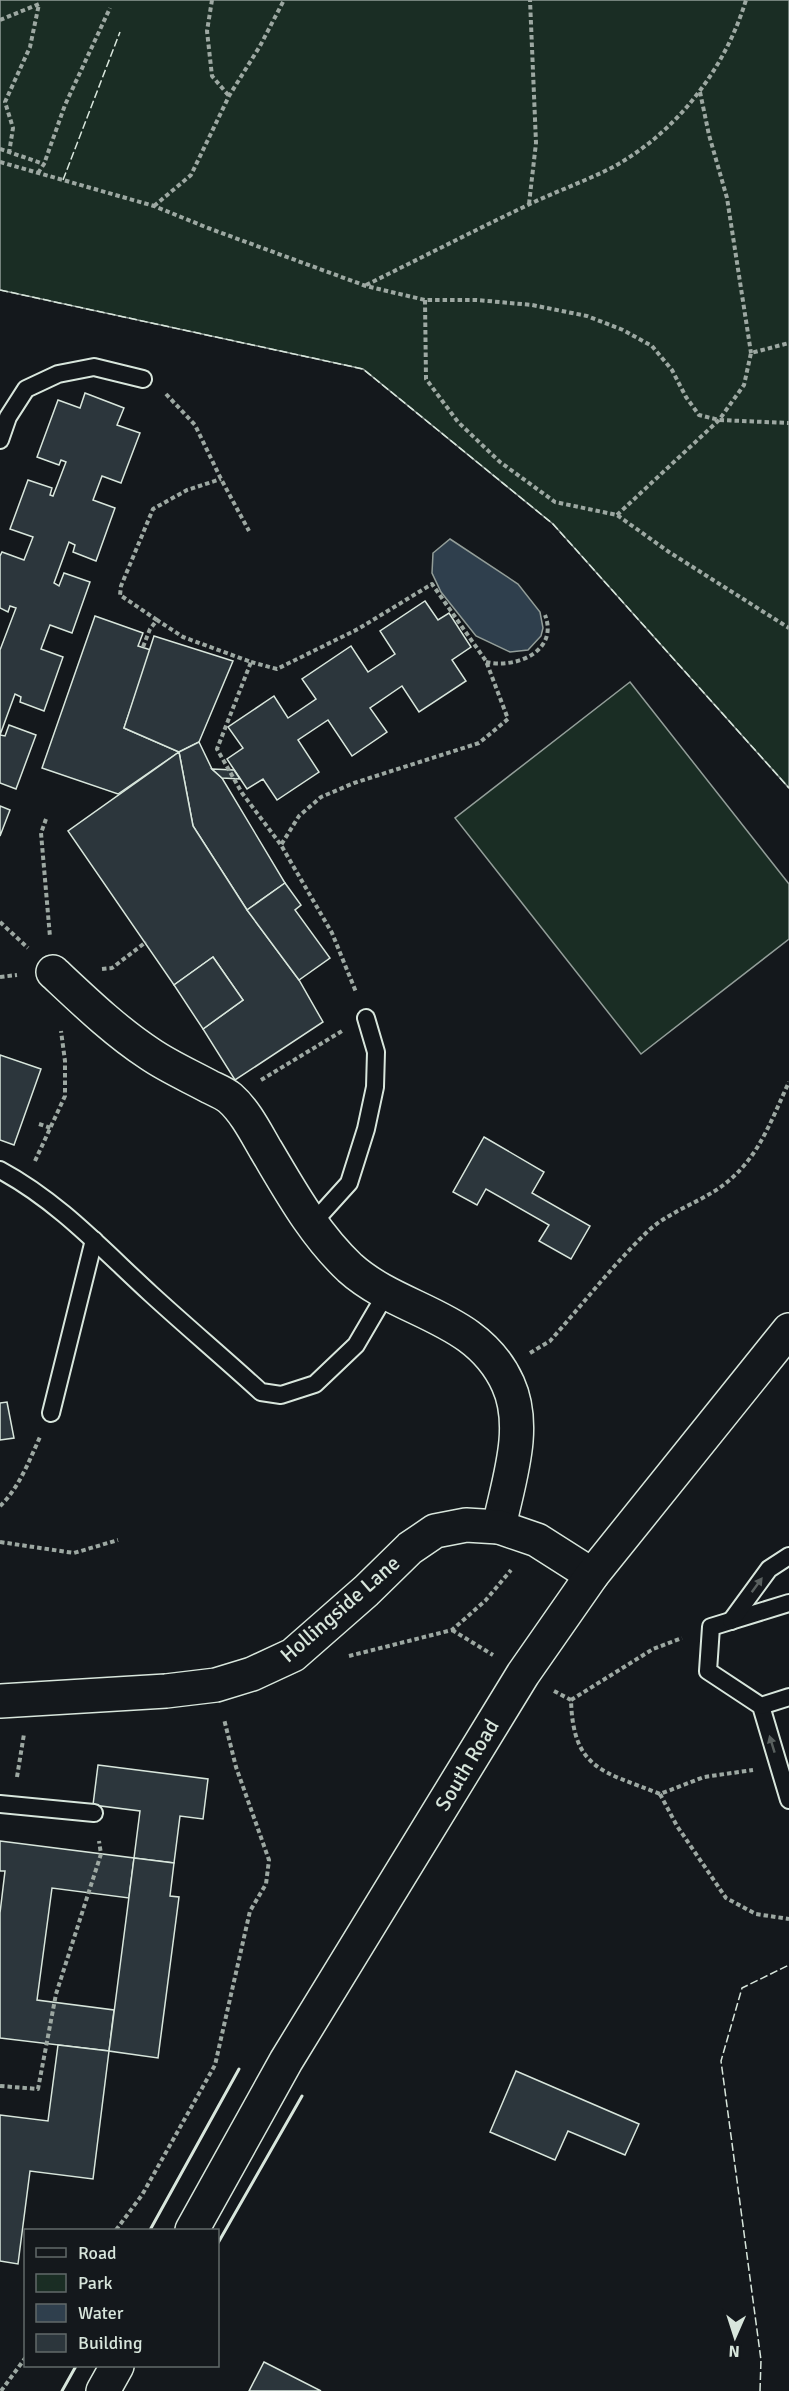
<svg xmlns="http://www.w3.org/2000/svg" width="789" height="2391" viewBox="0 0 789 2391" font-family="Signika,sans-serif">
  <rect width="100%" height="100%" fill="#14181c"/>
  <!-- green -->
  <g fill="#1a2d24" stroke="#939e99" stroke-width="1.5">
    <path d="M0,0h789v788l-236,-264 -190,-155 -363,-79z"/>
    <path d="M630,682l159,202v55l-148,115 -186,-236z"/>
  </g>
  <!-- water -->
  <path fill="#2f3f4d" stroke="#939e99" stroke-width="1.5" d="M450,539l68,45 22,28 3,16 -2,8 -13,14 -18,2 -34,-16 -35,-44 -9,-19 1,-20z"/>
  <!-- building -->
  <g fill="#2c363c" stroke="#d8e6dc" stroke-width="1.5">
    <path d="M85,393l39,15 -7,17 23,8 -19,50 -19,-7 -9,24 22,8 -19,53 -23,-9 2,-7 -6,-3 -15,41 5,3 5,-13 26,9 -18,51 -22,-8 -9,24 22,8 -19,54 -24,-9 1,-5 -6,-3 -15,41 5,1 4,-11 27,10 -20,54 -16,-6v-133l16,-42 -6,-2 -2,6 -8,-4v-52l2,-4 22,8 9,-23 -23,-8 18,-49 24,8 -2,7 3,1 13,-34 -5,-2 -2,5 -22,-8 21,-57 22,8z"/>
    <path d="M425,601l13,19 11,-7 22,34 -19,13 14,21 -47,31 -17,-26 -32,22 17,24 -35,24 -24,-36 -30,20 21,32 -42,28 -14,-21 -16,10 -20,-30 16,-11 -15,-21 46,-31 14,22 28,-19 -14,-20 49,-33 17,26 27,-18 -15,-23z"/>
    <path d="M95,616l48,17 -5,13 13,4 -27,78 55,24 -61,42 -76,-26z"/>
    <path d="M154,636l79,25 -34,81 -20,10 -55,-24z"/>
    <path d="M199,742l13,27 10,9 63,105 -38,27 -54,-84 -14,-74z"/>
    <path d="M179,752l14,74 54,84 52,70 24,42 -88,58 -32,-51 40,-29 -30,-43 -39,28 -106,-154z"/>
    <path d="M212,769l22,1 6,9 -18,-1z"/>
    <path d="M0,806l10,4 -10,26z"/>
    <path d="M285,883l16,22 -6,5 35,48 -31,22 -52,-70z"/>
    <path d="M213,957l30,43 -40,29 -29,-44z"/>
    <path d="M0,1055l41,14 -27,76 -14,-5z"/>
    <path d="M484,1137l60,35 -12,21 58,33 -19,33 -32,-18 10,-16 -63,-36 -9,16 -24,-13z"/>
    <path d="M7,1402l7,36 -14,2v-37z"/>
    <path d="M98,1765l110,14 -5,40 -23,-3 -6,47 -40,-5 6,-47 -47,-6z"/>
    <path d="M0,1841l134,17 -5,40 -77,-10 -15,112 77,10 -5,41 -109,-13v-125l5,-42h-5z"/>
    <path d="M134,1858l40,5 -4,33 9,1 -21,161 -49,-7z"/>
    <path d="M58,2045l51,6 -16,128 -63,-8 -12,93 -18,-3v-146l48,6z"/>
    <path d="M516,2071l123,53 -14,31 -57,-24 -13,29 -65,-28z"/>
    <path d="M264,2362l57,29h-72z"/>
  </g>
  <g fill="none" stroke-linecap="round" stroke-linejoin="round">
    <defs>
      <g id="service">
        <path d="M0,440l8,-23 18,-28 32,-15 36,-7 49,12"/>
        <path d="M0,1170c58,31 103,80 151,124 36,33 74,65 110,98l20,3 34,-11 41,-39 31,-53"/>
        <path d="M311,1225l38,-42 17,-54 9,-42 1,-35 -10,-34"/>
        <path d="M51,1413l43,-173"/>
        <path d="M789,1603l-78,24 -3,44 53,35 28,94"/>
        <path d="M731,1621l38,-52 20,-13"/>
        <path d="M761,1706l28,-9"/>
        <path d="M0,1804l94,9"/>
      </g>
      <g id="minor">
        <path d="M53,972c31,29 62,59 97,82 19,13 40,22 60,33 6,3 14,6 20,11 15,13 26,35 36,52 25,42 48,84 84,118 50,45 127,47 158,116 20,44 0,98 -9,143"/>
        <path d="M0,1701l166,-10 50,-6 36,-11 41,-19 73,-64 44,-43 25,-17 31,-6 33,2 38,13 55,35"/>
      </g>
      <g id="primary">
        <path d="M192,2230l94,-169 237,-387 69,-99 197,-245"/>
        <path d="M103,2391l14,-25"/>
      </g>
    </defs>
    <!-- service casing -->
    <use href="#service" stroke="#d8e6dc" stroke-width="20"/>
    <!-- minor casing -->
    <use href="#minor" stroke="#d8e6dc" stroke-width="36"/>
    <!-- primary casing -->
    <use href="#primary" stroke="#d8e6dc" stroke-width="36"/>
    <!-- path -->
    <g stroke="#9da8a2" stroke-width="4" stroke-dasharray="4.5 3" stroke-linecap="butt">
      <path d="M212,0l-5,31 5,45 17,20"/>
      <path d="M0,20l39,-16 -9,43 -25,55 8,26 -4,25"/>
      <path d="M700,92l9,43 18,63 24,155"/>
      <path d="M0,149l44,15"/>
      <path d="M0,162l154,44 54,22 158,58 59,14h52l55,5 55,11 36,14 29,16 20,24 14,27 13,18 20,5 70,3"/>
      <path d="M38,173l6,-9 21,-59 45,-97"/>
      <path d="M529,204l7,-61 -6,-143"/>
      <path d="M154,206l37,-31 38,-79 31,-50 24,-46"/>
      <path d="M366,285c55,-27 109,-55 164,-81 27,-13 56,-23 83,-37 64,-35 112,-98 133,-167"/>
      <path d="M425,300l1,79 32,43 42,40 55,40 62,13 52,37 120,76"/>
      <path d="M166,394l29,31 26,54 28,52"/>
      <path d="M617,515l102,-95 25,-35 7,-32 38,-10"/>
      <path d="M157,620l-37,-25 1,-9 32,-77 34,-19 34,-11"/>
      <path d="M143,647l7,-18 7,-9 26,17 68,25 -34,87 25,44 39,52 51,88 24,59"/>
      <path d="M251,662l26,7 81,-40 74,-45 54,77 22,58 -29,24 -125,40 -33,14 -22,19 -18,29"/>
      <path d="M486,662c30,7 73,-11 59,-47"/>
      <path d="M46,819l-5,14 9,104"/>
      <path d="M0,922l28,26"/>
      <path d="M102,969l10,-1 34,-26"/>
      <path d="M0,977l17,-2"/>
      <path d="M261,1080l81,-49"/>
      <path d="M39,1124l12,4"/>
      <path d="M35,1161l30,-65v-35l-4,-30"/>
      <path d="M530,1353l20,-12c32,-36 62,-75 97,-109 19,-18 45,-27 66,-40 43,-26 56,-67 76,-110"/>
      <path d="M0,1506c19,-18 29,-45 40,-69"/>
      <path d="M0,1542l74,11 44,-13"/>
      <path d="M452,1630l41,25"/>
      <path d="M349,1656l103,-26 33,-29 26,-31"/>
      <path d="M554,1691l17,9c2,70 32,71 89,94l44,-17 49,-7"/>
      <path d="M571,1700l82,-51 29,-11"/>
      <path d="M17,1777l7,-43"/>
      <path d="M660,1794l17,32 49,72 30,16 33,5"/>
      <path d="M0,2086l38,3 18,-95 45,-140 -2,-13"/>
      <path d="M116,2230l26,-35 73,-130 35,-154 16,-27 3,-24 -33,-93 -12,-48"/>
      <path d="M1,2391l25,-34"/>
    </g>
    <!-- service -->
    <use href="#service" stroke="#14181c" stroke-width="16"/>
    <!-- minor -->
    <use href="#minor" stroke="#14181c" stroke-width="33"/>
    <!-- primary -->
    <use href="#primary" stroke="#14181c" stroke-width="33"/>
    <!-- fence -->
    <g stroke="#d8e6dc" stroke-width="1.5" stroke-dasharray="8 3" stroke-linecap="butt">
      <path d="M63,180l57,-148"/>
      <path d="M0,290l363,79 190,155 236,264"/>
      <path d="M760,2391l1,-31 -40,-299 21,-73 47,-23"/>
    </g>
    <!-- wall -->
    <g stroke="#d8e6dc" stroke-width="3">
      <path d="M150,2230l89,-161"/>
      <path d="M218,2243l84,-147"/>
      <path d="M62,2391l14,-25"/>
    </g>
  </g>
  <!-- one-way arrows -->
  <defs><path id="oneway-solid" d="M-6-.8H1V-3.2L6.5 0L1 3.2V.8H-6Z" transform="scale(1.5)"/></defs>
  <g fill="#59605f">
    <use href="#oneway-solid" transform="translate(757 1585) rotate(-54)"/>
    <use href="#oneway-solid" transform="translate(772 1744) rotate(-107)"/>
  </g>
  <g text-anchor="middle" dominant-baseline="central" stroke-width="4.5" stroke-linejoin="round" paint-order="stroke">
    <!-- street labels -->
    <g font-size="21" fill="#d8e6dc" stroke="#14181c">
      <text transform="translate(340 1609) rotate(-41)">Hollingside Lane</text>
      <text transform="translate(467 1765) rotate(-59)">South Road</text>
    </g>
  </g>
  <!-- legend -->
  <rect x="24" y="2229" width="195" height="138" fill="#14181c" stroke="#626a69" stroke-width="1.5"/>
  <rect x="36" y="2248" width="30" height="9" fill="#14181c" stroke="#626a69" stroke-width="1.5"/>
  <text x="78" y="2259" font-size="18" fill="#d8e6dc">Road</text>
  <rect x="36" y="2274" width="30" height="18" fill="#1a2d24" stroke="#626a69" stroke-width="1.5"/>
  <text x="78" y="2289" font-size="18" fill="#d8e6dc">Park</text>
  <rect x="36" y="2304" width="30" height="18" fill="#2f3f4d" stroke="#626a69" stroke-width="1.5"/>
  <text x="78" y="2319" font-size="18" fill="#d8e6dc">Water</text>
  <rect x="36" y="2334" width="30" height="18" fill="#2c363c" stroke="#626a69" stroke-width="1.5"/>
  <text x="78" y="2349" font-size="18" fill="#d8e6dc">Building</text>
  <!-- north arrow -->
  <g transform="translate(735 2337) rotate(183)" stroke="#14181c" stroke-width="4.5" paint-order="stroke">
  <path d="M0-4.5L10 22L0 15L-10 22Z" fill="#d8e6dc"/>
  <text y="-9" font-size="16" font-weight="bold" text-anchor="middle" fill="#d8e6dc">N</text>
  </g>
</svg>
